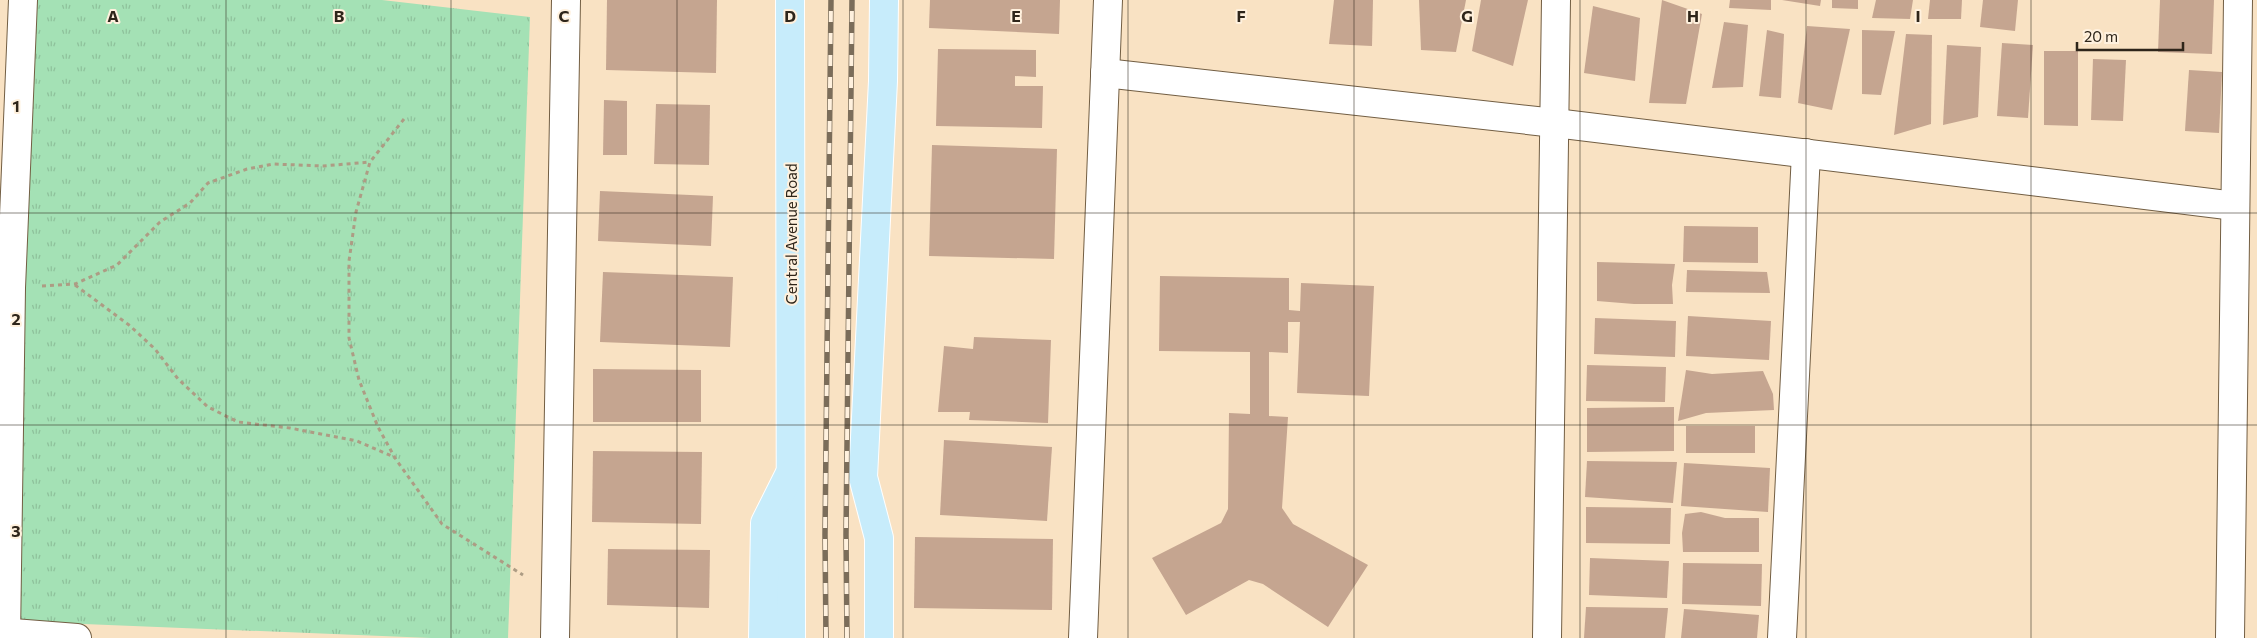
<svg xmlns="http://www.w3.org/2000/svg" width="2257" height="638" viewBox="0 0 2257 638" font-family="Commissioner,sans-serif">
  <defs>
    <pattern id="park-tufts" width="24" height="20" patternUnits="userSpaceOnUse" patternTransform="scale(1.25)"><rect width="24" height="20" fill="#a4e1b5"/><path d="M3 7l-1-3M5 7V3M7 7l1-3M15 17l-1-3M17 17v-4M19 17l1-3" fill="none" stroke="#8ec19b"/></pattern>
  </defs>
  <rect width="100%" height="100%" fill="#f9e2c3"/>
  <!-- park -->
  <path fill="url(#park-tufts)" d="M35,0h347l148,17 -22,621h-77l-421,-17z"/>
  <!-- building -->
  <g fill="#c5a590">
    <path d="M607,0h110l-1,73 -110,-3z"/>
    <path d="M930,0h130l-1,34 -130,-6z"/>
    <path d="M1334,0h39l-1,46 -43,-2z"/>
    <path d="M1419,0h47l-10,52 -35,-2z"/>
    <path d="M1481,0h47l-15,66 -41,-15z"/>
    <path d="M1662,0l40,14 -16,90 -37,-1z"/>
    <path d="M1730,0h41v10l-42,-2z"/>
    <path d="M1782,0h39l-1,6z"/>
    <path d="M1832,0h26v9l-26,-1z"/>
    <path d="M1876,0h37l-3,19 -38,-1z"/>
    <path d="M1930,0h32l-1,19h-33z"/>
    <path d="M1983,0h35l-3,31 -35,-4z"/>
    <path d="M2160,0h54l-2,54 -54,-2z"/>
    <path d="M1593,6l47,12 -5,63 -51,-8z"/>
    <path d="M1724,22l24,3 -5,62 -31,1z"/>
    <path d="M1807,26l43,3 -18,81 -34,-7z"/>
    <path d="M1767,30l17,4 -3,64 -22,-2z"/>
    <path d="M1862,30l33,1 -14,64 -19,-1z"/>
    <path d="M1906,34l26,1 -1,89 -37,11z"/>
    <path d="M2002,43l31,2 -5,73 -31,-2z"/>
    <path d="M1947,45l34,2 -3,70 -35,8z"/>
    <path d="M938,49l98,1v27l-21,-1v10h28l-1,42 -106,-2z"/>
    <path d="M2044,51h34v75l-34,-1z"/>
    <path d="M2093,59l33,1 -3,61 -32,-1z"/>
    <path d="M2189,70l33,2 -3,61 -34,-2z"/>
    <path d="M604,100l23,1v54h-24z"/>
    <path d="M656,104l54,1 -1,60 -55,-1z"/>
    <path d="M932,145l125,4 -3,110 -125,-3z"/>
    <path d="M600,191l113,5 -2,50 -113,-5z"/>
    <path d="M1684,226l74,1v36l-75,-1z"/>
    <path d="M1597,262l78,2 -3,21 1,19h-39l-37,-3z"/>
    <path d="M1687,270l80,2 3,21 -84,-1z"/>
    <path d="M603,272l130,5 -3,70 -130,-5z"/>
    <path d="M1160,276l129,2v32l11,1 1,-28 73,3 -5,110 -72,-3 3,-71h-12v31l-19,-1v64l19,1 -6,91 11,16 75,41 -40,62 -65,-43 -14,-4 -63,35 -34,-57 69,-35 7,-14 1,-96 21,1v-62l-91,-1z"/>
    <path d="M1688,316l83,5 -2,39 -83,-4z"/>
    <path d="M1595,318l81,3 -1,36 -81,-3z"/>
    <path d="M974,337l77,3 -3,83 -79,-3 1,-8h-32l6,-66 29,3z"/>
    <path d="M1587,365l79,2 -1,35 -79,-1z"/>
    <path d="M593,369l108,1v52h-108z"/>
    <path d="M1686,370l26,4 51,-3 10,23 1,16 -68,3 -28,8z"/>
    <path d="M1674,407v44l-87,1v-44z"/>
    <rect x="1686" y="426" width="69" height="27"/>
    <path d="M944,440l108,7 -5,74 -107,-6z"/>
    <path d="M593,451l109,1 -1,72 -109,-2z"/>
    <path d="M1587,461l90,1 -4,41 -88,-6z"/>
    <path d="M1684,463l86,5 -2,44 -87,-6z"/>
    <path d="M1586,507l85,1 -1,36 -84,-1z"/>
    <path d="M1701,512l24,6h34v34h-76l-1,-19 3,-19z"/>
    <path d="M915,537l138,2 -1,71 -138,-2z"/>
    <path d="M608,549l102,1 -1,58 -102,-3z"/>
    <path d="M1590,558l79,3 -2,37 -78,-3z"/>
    <path d="M1683,563l79,1 -1,42 -79,-2z"/>
    <path d="M1586,607l82,1 -3,30h-81z"/>
    <path d="M1684,609l75,6 -2,23h-76z"/>
  </g>
  <g fill="none" stroke-linecap="round" stroke-linejoin="round">
    <defs>
      <g id="minor">
        <path d="M1105,73l450,50 680,83"/>
        <path d="M0,632l77,6"/>
        <path d="M6,638l5,-350 12,-288"/>
        <path d="M555,638l11,-638"/>
        <path d="M1083,638l25,-638"/>
        <path d="M1547,638l9,-638"/>
        <path d="M1782,638l24,-485"/>
        <path d="M2230,638l8,-638"/>
      </g>
      <g id="primary">
        <path d="M790,0l1,638"/>
        <path d="M763,638l2,-115 24,-48"/>
        <path d="M879,638v-100l-16,-61 20,-396 1,-81"/>
      </g>
    </defs>
    <!-- minor casing -->
    <use href="#minor" stroke="#725e43" stroke-width="30"/>
    <!-- primary casing -->
    <use href="#primary" stroke="#fff" stroke-width="30"/>
    <!-- path -->
    <g stroke="#ad9c84" stroke-width="3" stroke-dasharray="4 4" stroke-linecap="butt">
      <path d="M404,119l-34,43 -14,50 -7,49v77l10,42 19,47 17,31 47,66 81,51"/>
      <path d="M75,285l54,40 26,24 23,30 30,28 30,15 52,6 67,13 37,16"/>
      <path d="M42,286l33,-2 42,-19 43,-43 30,-19 18,-20 39,-14 26,-5 50,2 47,-4"/>
    </g>
    <!-- minor -->
    <use href="#minor" stroke="#fff" stroke-width="28"/>
    <!-- primary -->
    <use href="#primary" stroke="#c7ecfb" stroke-width="28"/>
    <defs>
      <g id="rail">
        <path d="M826,638l-1,-103 6,-535"/>
        <path d="M847,638l-1,-103 6,-535"/>
      </g>
    </defs>
    <!-- rail casing -->
    <use href="#rail" stroke="#7b6d5a" stroke-width="5.5"/>
    <!-- rail -->
    <use href="#rail" stroke="#fff1de" stroke-width="4" stroke-dasharray="11" stroke-linecap="butt"/>
  </g>
  <!-- grid -->
  <path fill="none" stroke="#2e251a" stroke-width="1" stroke-opacity="0.55" d="M226,0v638M451,0v638M677,0v638M903,0v638M1128,0v638M1354,0v638M1580,0v638M1806,0v638M2031,0v638M0,213h2257M0,425h2257"/>
  <g text-anchor="middle" dominant-baseline="central" stroke-width="4" stroke-linejoin="round" paint-order="stroke">
    <!-- street labels -->
    <g font-size="15" fill="#2e251a" stroke="#fff1de">
      <text transform="translate(791 234) rotate(-90)">Central Avenue Road</text>
    </g>
  </g>
  <g font-size="16" text-anchor="middle" font-weight="bold" fill="#2e251a" stroke="#fff1de" stroke-width="4" stroke-linejoin="round" paint-order="stroke">
    <text x="113" y="22">A</text>
    <text x="339" y="22">B</text>
    <text x="564" y="22">C</text>
    <text x="790" y="22">D</text>
    <text x="1016" y="22">E</text>
    <text x="1241" y="22">F</text>
    <text x="1467" y="22">G</text>
    <text x="1693" y="22">H</text>
    <text x="1918" y="22">I</text>
    <text x="16" y="112">1</text>
    <text x="16" y="325">2</text>
    <text x="16" y="537">3</text>
  </g>
  <!-- scale -->
  <path d="M2077 42v8h106v-8" fill="none" stroke="#2e251a" stroke-width="2.5"/>
  <text x="2084" y="42" font-size="15" fill="#2e251a" stroke="#fff1de" stroke-width="4" paint-order="stroke">20 m</text>
</svg>
